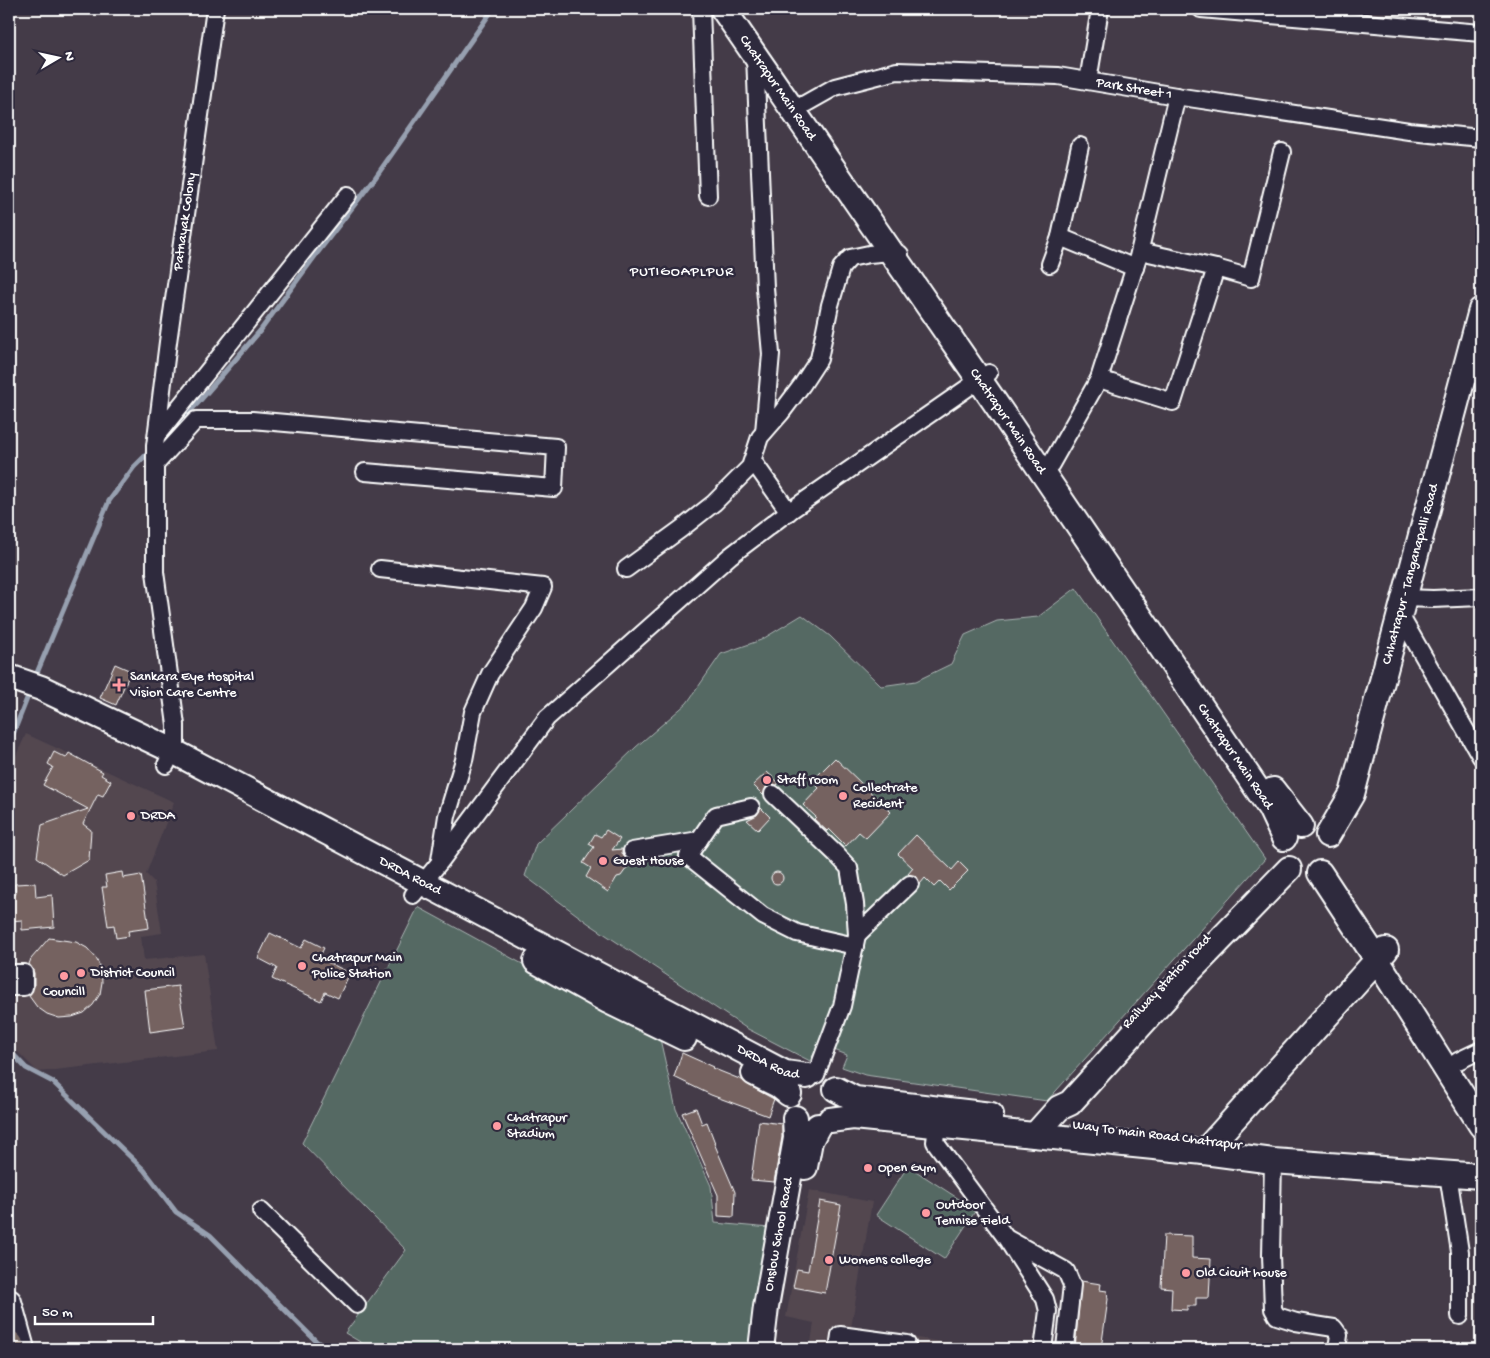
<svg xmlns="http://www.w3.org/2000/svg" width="1490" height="1358" viewBox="0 0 1490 1358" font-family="'Gochi Hand',sans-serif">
  <rect width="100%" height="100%" fill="#443b48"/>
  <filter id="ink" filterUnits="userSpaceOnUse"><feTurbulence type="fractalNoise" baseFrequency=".02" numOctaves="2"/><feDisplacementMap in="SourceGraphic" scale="10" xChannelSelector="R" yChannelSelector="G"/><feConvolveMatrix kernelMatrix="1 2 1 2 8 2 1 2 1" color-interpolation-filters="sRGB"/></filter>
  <g filter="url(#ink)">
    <!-- built -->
    <g fill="#524750">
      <path d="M26,734l148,68 -28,72 8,8 8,51 -21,3 3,24 60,-6 14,97 -180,21 -29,-29v-272z"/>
      <path d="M809,1190l63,12 -21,126 119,18v3h-160l4,-26 -28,-6z"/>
    </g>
    <!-- green -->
    <g fill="#546964" stroke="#aab4b2">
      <path d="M1076,588l189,271 -218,242 -182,-26 -23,-8 5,-12 -28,-11 -9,17 -64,-33 -158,-105 -63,-47 11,-32 100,-97 51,-44 34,-49 40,-14 41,-25 28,21 51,50 35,-5 35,-17 14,-29 32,-14 41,-4z"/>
      <path d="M418,907l242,132 16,70 35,77 4,37 55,5 -14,121h-384l-27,-16 61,-83 -104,-107z"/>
      <path d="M908,1166l68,44 -32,49 -68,-44z"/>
    </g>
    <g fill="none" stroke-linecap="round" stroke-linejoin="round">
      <!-- stream -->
      <g stroke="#97a0b0" stroke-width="5">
        <path d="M168,433l29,-29 63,-73 55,-75 60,-78 118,-169"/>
        <path d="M34,680l75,-179 25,-34 18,-18"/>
        <path d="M9,744l21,-53"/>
        <path d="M9,1050l17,18 27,14 91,88 32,42 34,23 106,106 11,8"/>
      </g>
    </g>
    <!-- building -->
    <g fill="#746261" stroke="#fff">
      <path d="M115,664l16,7 -15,34 -16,-7z"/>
      <path d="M54,752l12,6 3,-5 34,19 -2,3 10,6 -8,15 -5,-2 -15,30 8,6 -2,30 -26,15 -26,-18 5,-32 46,-16 -45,-24 10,-18 -5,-3z"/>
      <path d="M835,758l56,54 -25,26 -7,-6 -13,14 -17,-17 -2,2 -13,-12 2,-2 -13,-12 16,-17 -7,-7z"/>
      <path d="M767,772l12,11 -2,2 -6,-1 -5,3 -3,8 -10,-10z"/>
      <path d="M761,808l9,9 -12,13 -11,-10 10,-5z"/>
      <path d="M606,830l14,9 -8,11 10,-1v4l3,5 4,2v5l-8,11 -4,1 -9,15 -22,-15 5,-9 -8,-5 11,-16 -5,-3 6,-10 6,3z"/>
      <path d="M916,835l36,35 7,-8 9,9 -19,19 -9,-9 -6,6 -9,-9 -5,6 -3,-7 -9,-3 5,-6 -15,-14z"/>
      <circle cx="777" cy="878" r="6"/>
      <path d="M122,872l1,6 18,-3 8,53 -21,3 1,5 -13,2 -2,-13 -6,1 -6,-39h5l-2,-12z"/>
      <path d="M35,883l1,14 16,-2 2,32 -32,3v-10l-13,1v-27h7l-1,-10z"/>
      <path d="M270,933l31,15 5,-9 18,9 -5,10 31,15 -12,25 -13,-6 -4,9 -49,-22 5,-11 -19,-10z"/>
      <path d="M49,938l27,4 11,6 9,10 5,11 1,13 -2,12 -7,11 -9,8 -12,4 -13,1 -12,-4 -10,-7 -8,-11 5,-9v-14l-2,-5 -3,-4 2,-5z"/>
      <path d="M178,986l7,41 -35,5 -5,-42z"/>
      <path d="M682,1053l31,14 -1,1 30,12 6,5 22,12 4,2 -6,17 -57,-21 -37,-18z"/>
      <path d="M696,1108l6,16 5,-2 8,21h-1l21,49 -1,25 -16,-1v-21l-36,-82z"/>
      <path d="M759,1121l23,3v13l-8,45 -23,-2z"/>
      <path d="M820,1201l21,4 -16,88 -32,-6 4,-18 11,2z"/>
      <path d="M1164,1235l28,1v22l19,1 -2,39h-13v8h-9v4l-16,-1 1,-21 -11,-1z"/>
      <path d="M1081,1281l20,3 -1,6 7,1 1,8 -7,50h-26z"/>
    </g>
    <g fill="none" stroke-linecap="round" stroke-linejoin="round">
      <defs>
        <g id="street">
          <path d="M701,9l7,187"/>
          <path d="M1201,9l280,24"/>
          <path d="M755,56l10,232 6,66 -7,78"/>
          <path d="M1088,81l12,-72"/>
          <path id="s1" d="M794,113l9,-8 32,-18 62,-16 161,5 124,21 227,34 72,7"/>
          <path d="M1060,237l75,31"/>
          <path d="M1140,251l76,17"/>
          <path d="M1050,264l10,-27 20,-91"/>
          <path d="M1465,372l16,4"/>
          <path d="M1099,379l74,23 43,-134 35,10 31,-126"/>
          <path d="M157,435l191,-240"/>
          <path d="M753,461l36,51"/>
          <path d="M155,465l41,-45h56l304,27 -2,41 -189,-16"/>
          <path d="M1043,472l8,-8 48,-85 39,-122 39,-161"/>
          <path d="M380,569l163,18 -9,21 -44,66 -17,38 -9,48 -17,56 -7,44"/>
          <path d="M626,569l55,-40 33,-26 36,-36 10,-30 21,-24 21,-28 17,-26 11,-54 11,-37 9,-10 19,-4 22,-2 9,2"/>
          <path d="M1404,598l29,1 48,-2"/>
          <path d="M1400,615l81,142"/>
          <path id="s2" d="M166,765l10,-22v-18l-21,-153v-126l13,-104 47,-333"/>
          <path d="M773,794l63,60 13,14 6,36 2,31 -15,71 -26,69"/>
          <path d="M751,807l-35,8 -28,41 75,60 34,17 58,13"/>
          <path d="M632,851l67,-11"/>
          <path d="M413,895l27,-33 107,-144 183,-162 54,-41 205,-142"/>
          <path d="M857,935l53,-51"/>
          <path d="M9,973h15v14h-15"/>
          <path d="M1458,1061l23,-11"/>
          <path d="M937,1126l-2,16 71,96 39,61 3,12 -5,38"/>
          <path d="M1273,1161l-2,94 2,54 4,7 19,6 38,6 5,7 -2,14"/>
          <path d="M1448,1174l12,78v64"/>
          <path d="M261,1211l96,94"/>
          <path d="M1008,1239l58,32 6,14 -7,63"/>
          <path d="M838,1349l2,-14 67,9v5"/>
        </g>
        <g id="secondary">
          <path id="s3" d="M723,9l271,392 276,407 14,30"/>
          <path id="s4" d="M9,677l32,11 122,58 622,327 22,3"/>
          <path d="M1273,790l28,36"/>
          <path id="s5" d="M1328,835l24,-41 129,-484"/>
          <path d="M1320,873l52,79 109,173"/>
          <path d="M536,961l72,40 76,37"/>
          <path d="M754,1073l24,12 11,9"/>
          <path d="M836,1089l19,10 136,16"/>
          <path d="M830,1120l23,-3 351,35 69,9 208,15"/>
          <path d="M1035,1135l24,-27 11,-5 119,-131 100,-103"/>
          <path d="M1204,1152l182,-202"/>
          <path d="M805,1167l5,-26 8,-15"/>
          <path d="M9,1302l13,47"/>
          <path id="s6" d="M761,1349l5,-42 30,-169 -1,-20"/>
        </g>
        <path id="highway" d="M9,1345l1,4"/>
      </defs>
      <!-- street casing -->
      <use href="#street" stroke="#fff" stroke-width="20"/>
      <!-- secondary casing -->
      <use href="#secondary" stroke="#fff" stroke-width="28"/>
      <!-- highway casing -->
      <use href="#highway" stroke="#fff" stroke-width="31"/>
      <!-- street -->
      <use href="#street" stroke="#2f2a3d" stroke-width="16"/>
      <!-- secondary -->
      <use href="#secondary" stroke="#2f2a3d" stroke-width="24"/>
      <!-- highway -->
      <use href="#highway" stroke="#776864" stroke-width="28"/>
    </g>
  </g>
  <!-- markers -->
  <g fill="#ff9aa2" stroke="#2f2a3d" stroke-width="2">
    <path d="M116.5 677.5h5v5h5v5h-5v5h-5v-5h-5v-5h5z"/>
    <circle cx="767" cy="780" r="5"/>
    <circle cx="843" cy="796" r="5"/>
    <circle cx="131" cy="816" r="5"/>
    <circle cx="603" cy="861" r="5"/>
    <circle cx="302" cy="966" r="5"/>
    <circle cx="81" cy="973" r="5"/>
    <circle cx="64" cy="976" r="5"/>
    <circle cx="497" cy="1126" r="5"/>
    <circle cx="868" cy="1168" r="5"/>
    <circle cx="926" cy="1213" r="5"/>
    <circle cx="829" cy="1260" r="5"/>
    <circle cx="1186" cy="1273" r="5"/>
  </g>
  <g text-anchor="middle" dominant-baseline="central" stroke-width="5" stroke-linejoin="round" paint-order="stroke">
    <!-- street labels -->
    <g font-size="14" fill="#fff" stroke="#2f2a3d">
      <text stroke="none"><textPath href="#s3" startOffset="96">Chatrapur Main Road</textPath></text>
      <text stroke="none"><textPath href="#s1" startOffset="351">Park Street 1</textPath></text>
      <text stroke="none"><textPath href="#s2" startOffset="549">Patnayak Colony</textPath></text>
      <text stroke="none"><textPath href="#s3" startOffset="501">Chatrapur Main Road</textPath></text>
      <text stroke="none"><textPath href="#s5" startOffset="275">Chhatrapur - Tanganapalli Road</textPath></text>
      <text stroke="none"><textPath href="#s3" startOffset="906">Chatrapur Main Road</textPath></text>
      <text stroke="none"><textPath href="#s4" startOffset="448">DRDA Road</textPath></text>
      <text transform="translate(1167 982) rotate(-47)">Railway station road</text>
      <text stroke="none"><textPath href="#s4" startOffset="852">DRDA Road</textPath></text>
      <text transform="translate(1157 1136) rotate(7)">Way To main Road Chatrapur</text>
      <text stroke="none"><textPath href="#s6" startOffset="116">Onslow School Road</textPath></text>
    </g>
    <!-- poi labels -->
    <g font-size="14" fill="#fff" stroke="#2f2a3d" text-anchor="start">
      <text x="130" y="677">Sankara Eye Hospital<tspan x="130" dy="16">Vision Care Centre</tspan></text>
      <text x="777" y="780">Staff room</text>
      <text x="853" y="788">Collectrate<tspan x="853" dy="16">Recident</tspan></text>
      <text x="141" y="816">DRDA</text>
      <text x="613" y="861">Guest House</text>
      <text x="312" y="958">Chatrapur Main<tspan x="312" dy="16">Police Station</tspan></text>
      <text x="91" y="973">District Council</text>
      <text x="64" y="992" text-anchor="middle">Councill</text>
      <text x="507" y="1118">Chatrapur<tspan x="507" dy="16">Stadium</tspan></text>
      <text x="878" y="1168">Open Gym</text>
      <text x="936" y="1205">Outdoor<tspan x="936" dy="16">Tennise Field</tspan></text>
      <text x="839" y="1260">Womens college</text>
      <text x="1196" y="1273">Old Cicuit house</text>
    </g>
    <!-- neighbourhood labels -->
    <g font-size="15" letter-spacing="1" fill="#fff" stroke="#2f2a3d">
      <text x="682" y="272">PUTIGOAPLPUR</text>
    </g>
  </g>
  <!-- margin -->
  <rect width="1490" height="1358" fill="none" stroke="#2f2a3d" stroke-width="30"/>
  <rect x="15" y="15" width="1460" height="1328" fill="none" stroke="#fff" stroke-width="2" filter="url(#ink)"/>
  <!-- north arrow -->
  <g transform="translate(58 58) rotate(81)" stroke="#2f2a3d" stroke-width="4" paint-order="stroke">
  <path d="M0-4L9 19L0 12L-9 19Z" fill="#ffffff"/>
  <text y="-8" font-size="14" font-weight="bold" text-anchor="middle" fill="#ffffff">N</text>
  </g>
  <!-- scale -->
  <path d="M35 1316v8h118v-8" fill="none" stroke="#ffffff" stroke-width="2.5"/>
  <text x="42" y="1316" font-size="15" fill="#ffffff" stroke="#2f2a3d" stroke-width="4" paint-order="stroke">50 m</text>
</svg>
